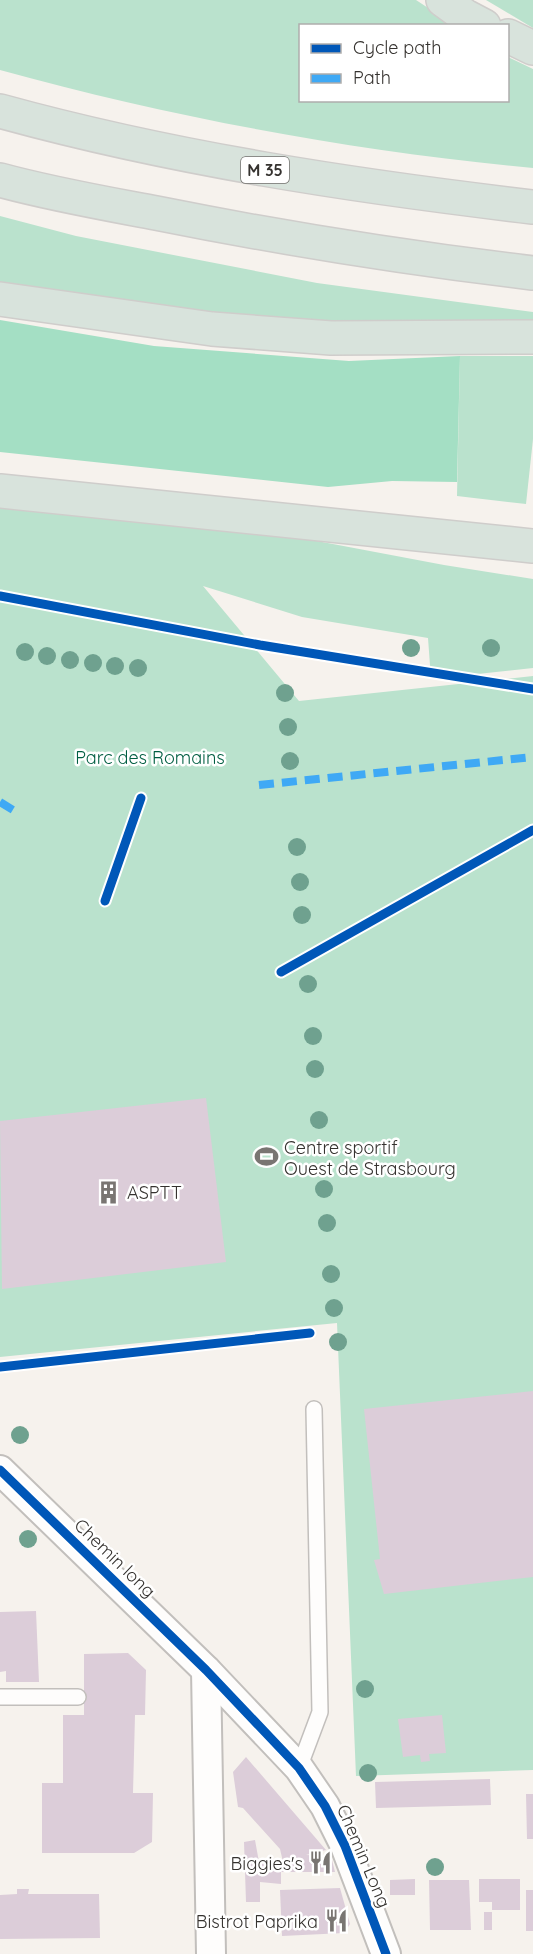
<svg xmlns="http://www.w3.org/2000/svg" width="533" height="1954" viewBox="0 0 533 1954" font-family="Quicksand,sans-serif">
  <rect width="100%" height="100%" fill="#f6f2ed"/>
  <!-- green -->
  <g fill="#bae2cd">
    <path d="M0,0h416l38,25 -154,1v74h208v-43l25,12v99c-180,-17 -359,-50 -533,-98z"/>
    <path d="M486,0h47v28z"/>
    <path d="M0,216l76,20 241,47 216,29v8l-44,5 -255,-6 -234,-33z"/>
    <path d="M460,356h73v83l-7,65 -69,-8z"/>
    <path d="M0,506l301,32 143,27 89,14v89l-102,11 -3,-41 -126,-21 -99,-31 96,115 234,-25v1094l-177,6 -19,-453 -337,34z"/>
  </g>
  <!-- forest -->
  <path fill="#a4dfc4" d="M0,320l154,26 195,15 111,-5 -3,126 -65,-1 -64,6 -328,-35z"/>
  <!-- building -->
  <g fill="#dccdd9">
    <path d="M206,1098l20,164 -224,27 -2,-168z"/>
    <path d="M533,1391v186l-149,17 -10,-34 6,-1 -16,-150z"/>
    <path d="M36,1611l3,71h-33v-11l-6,1v-60z"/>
    <path d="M128,1653l18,17 -1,45h-10l-2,78h20l-1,49 -18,11h-92v-70h21v-68h21v-61z"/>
    <path d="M442,1715l4,38 -17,1 1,7 -9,1 -1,-7 -17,2 -5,-38z"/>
    <path d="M246,1757l80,93 -20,5 25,1 4,16h-54v12l-21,-2v20h-14l-2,-60 11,-2 4,22 7,-1v5l17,-4 -3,-13 -37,-41 -5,-1 -5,-35z"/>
    <path d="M490,1779l1,26 -115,3 -1,-26z"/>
    <path d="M526,1794h7v45h-6z"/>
    <path d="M415,1879v16h-25v-15z"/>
    <path d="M479,1879h41v31h-28v-8h-13z"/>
    <path d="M429,1880h40l2,50h-41z"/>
    <path d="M340,1888l10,36 -6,9 -62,3 -2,-46z"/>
    <path d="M17,1889h12l-1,5h71l1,44 -100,1v-44l17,-1z"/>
    <rect x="526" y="1890" width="7" height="41"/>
    <rect x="484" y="1912" width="8" height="18"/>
  </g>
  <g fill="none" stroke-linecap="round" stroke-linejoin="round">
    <defs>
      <g id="service">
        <path d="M0,1697h78"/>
        <path d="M299,1768l21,-56 -6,-303"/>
      </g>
      <g id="minor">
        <path d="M0,1470l206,200 93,98 26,38 20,40 41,108"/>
        <path d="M206,1670l5,284"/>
      </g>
      <g id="trunk">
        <path d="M443,0l22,16 19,10"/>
        <path d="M508,36l25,12"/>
        <path d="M0,111c174,48 354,75 533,96"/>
        <path d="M0,180c51,14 103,23 156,33 125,25 250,45 377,60"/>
        <path d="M0,299l212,30 119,9 202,-1"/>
        <path d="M0,491l533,55"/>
      </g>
    </defs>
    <!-- service casing -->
    <use href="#service" stroke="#c2bfbc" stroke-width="18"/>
    <!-- minor casing -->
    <use href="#minor" stroke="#c2bfbc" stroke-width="32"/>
    <!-- trunk casing -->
    <use href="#trunk" stroke="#cfcdcb" stroke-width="36"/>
    <!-- service -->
    <use href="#service" stroke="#fefdfc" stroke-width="15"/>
    <!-- minor -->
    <use href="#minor" stroke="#fefdfc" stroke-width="28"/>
    <!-- trunk -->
    <use href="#trunk" stroke="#d8e3dc" stroke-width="33"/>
    <!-- quiet -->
    <g stroke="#3fa9f5" stroke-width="8" stroke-dasharray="15 8" stroke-linecap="butt">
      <path d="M259,785l274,-28"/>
      <path d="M0,802l18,11"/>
    </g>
    <defs>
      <g id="cycleway">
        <path d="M0,596l260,49 273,44"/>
        <path d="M105,901l36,-103"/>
        <path d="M281,972l252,-142"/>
        <path d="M0,1367l310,-34"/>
        <path d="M0,1470l206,200 93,98 26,38 20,40 41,108"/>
      </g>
    </defs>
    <!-- cycleway casing -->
    <use href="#cycleway" stroke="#fff" stroke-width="13"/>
    <!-- cycleway -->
    <use href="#cycleway" stroke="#0057b8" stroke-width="9"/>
  </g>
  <!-- trees -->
  <g fill="#6fa18f">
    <circle cx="411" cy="648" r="9"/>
    <circle cx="491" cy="648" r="9"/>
    <circle cx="25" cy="652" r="9"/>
    <circle cx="47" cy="656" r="9"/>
    <circle cx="70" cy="660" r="9"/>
    <circle cx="93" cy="663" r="9"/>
    <circle cx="115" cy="666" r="9"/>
    <circle cx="138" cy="668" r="9"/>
    <circle cx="285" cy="693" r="9"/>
    <circle cx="288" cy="727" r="9"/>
    <circle cx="290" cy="761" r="9"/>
    <circle cx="297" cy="847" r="9"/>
    <circle cx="300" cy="882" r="9"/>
    <circle cx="302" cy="915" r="9"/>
    <circle cx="308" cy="984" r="9"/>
    <circle cx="313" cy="1036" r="9"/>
    <circle cx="315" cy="1069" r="9"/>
    <circle cx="319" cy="1120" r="9"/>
    <circle cx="324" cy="1189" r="9"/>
    <circle cx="327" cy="1223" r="9"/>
    <circle cx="331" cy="1274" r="9"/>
    <circle cx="334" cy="1308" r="9"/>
    <circle cx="338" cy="1342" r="9"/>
    <circle cx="20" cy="1435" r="9"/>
    <circle cx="28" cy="1539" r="9"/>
    <circle cx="365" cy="1689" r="9"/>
    <circle cx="368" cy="1773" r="9"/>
    <circle cx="435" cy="1867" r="9"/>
  </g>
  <!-- icons -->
  <defs>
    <symbol id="stadium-bare" viewBox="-9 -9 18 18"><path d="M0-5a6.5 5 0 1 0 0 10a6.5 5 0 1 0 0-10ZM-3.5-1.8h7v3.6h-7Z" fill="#797572" stroke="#fff" stroke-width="2.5" paint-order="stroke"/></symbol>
    <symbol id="building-bare" viewBox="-9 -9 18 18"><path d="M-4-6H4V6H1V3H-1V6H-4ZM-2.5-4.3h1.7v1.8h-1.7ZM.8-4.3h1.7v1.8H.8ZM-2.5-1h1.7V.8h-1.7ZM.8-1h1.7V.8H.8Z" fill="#797572" stroke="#fff" stroke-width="2.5" paint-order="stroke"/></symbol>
    <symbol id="restaurant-bare" viewBox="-9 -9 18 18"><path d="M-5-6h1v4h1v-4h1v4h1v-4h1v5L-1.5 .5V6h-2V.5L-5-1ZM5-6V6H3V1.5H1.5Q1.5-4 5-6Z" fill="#797572" stroke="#fff" stroke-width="2.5" paint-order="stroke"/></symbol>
  </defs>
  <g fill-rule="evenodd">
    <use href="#stadium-bare" x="250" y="1140" width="33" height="33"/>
    <use href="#building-bare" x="92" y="1176" width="33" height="33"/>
    <use href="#restaurant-bare" x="304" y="1846" width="33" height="33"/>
    <use href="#restaurant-bare" x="320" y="1904" width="33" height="33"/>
  </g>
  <g text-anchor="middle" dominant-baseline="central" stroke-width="5" stroke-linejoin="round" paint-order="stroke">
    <!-- shield labels -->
    <rect fill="#fff" stroke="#72706d" stroke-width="1.5" x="241" y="157" width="48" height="26" rx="4.5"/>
    <g font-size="16" font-weight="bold" fill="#35322f">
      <text x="265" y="170">M 35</text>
    </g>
    <!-- park labels -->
    <g font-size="18" fill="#005e42" stroke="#fff">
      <text x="150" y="757">Parc des Romains</text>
    </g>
    <!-- poi labels -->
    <g font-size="18" fill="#35322f" stroke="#fff" text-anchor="start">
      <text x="284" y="1147">Centre sportif<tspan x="284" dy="21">Ouest de Strasbourg</tspan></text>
      <text x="127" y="1192">ASPTT</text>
      <text x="303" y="1863" text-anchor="end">Biggies's</text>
      <text x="318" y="1921" text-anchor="end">Bistrot Paprika</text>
    </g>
    <!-- street labels -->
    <g font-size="18" fill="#35322f" stroke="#fff">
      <text transform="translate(115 1558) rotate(44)">Chemin long</text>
      <text transform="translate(364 1856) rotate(67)">Chemin Long</text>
    </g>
  </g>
  <!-- legend -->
  <rect x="299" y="24" width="210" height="78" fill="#ffffff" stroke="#aeadac" stroke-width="1.5"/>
  <rect x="311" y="44" width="30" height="9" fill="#0057b8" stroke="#aeadac" stroke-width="1.5"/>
  <text x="353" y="54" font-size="18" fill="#35322f">Cycle path</text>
  <rect x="311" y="74" width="30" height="9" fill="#3fa9f5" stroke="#aeadac" stroke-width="1.5"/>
  <text x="353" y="84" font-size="18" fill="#35322f">Path</text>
</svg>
